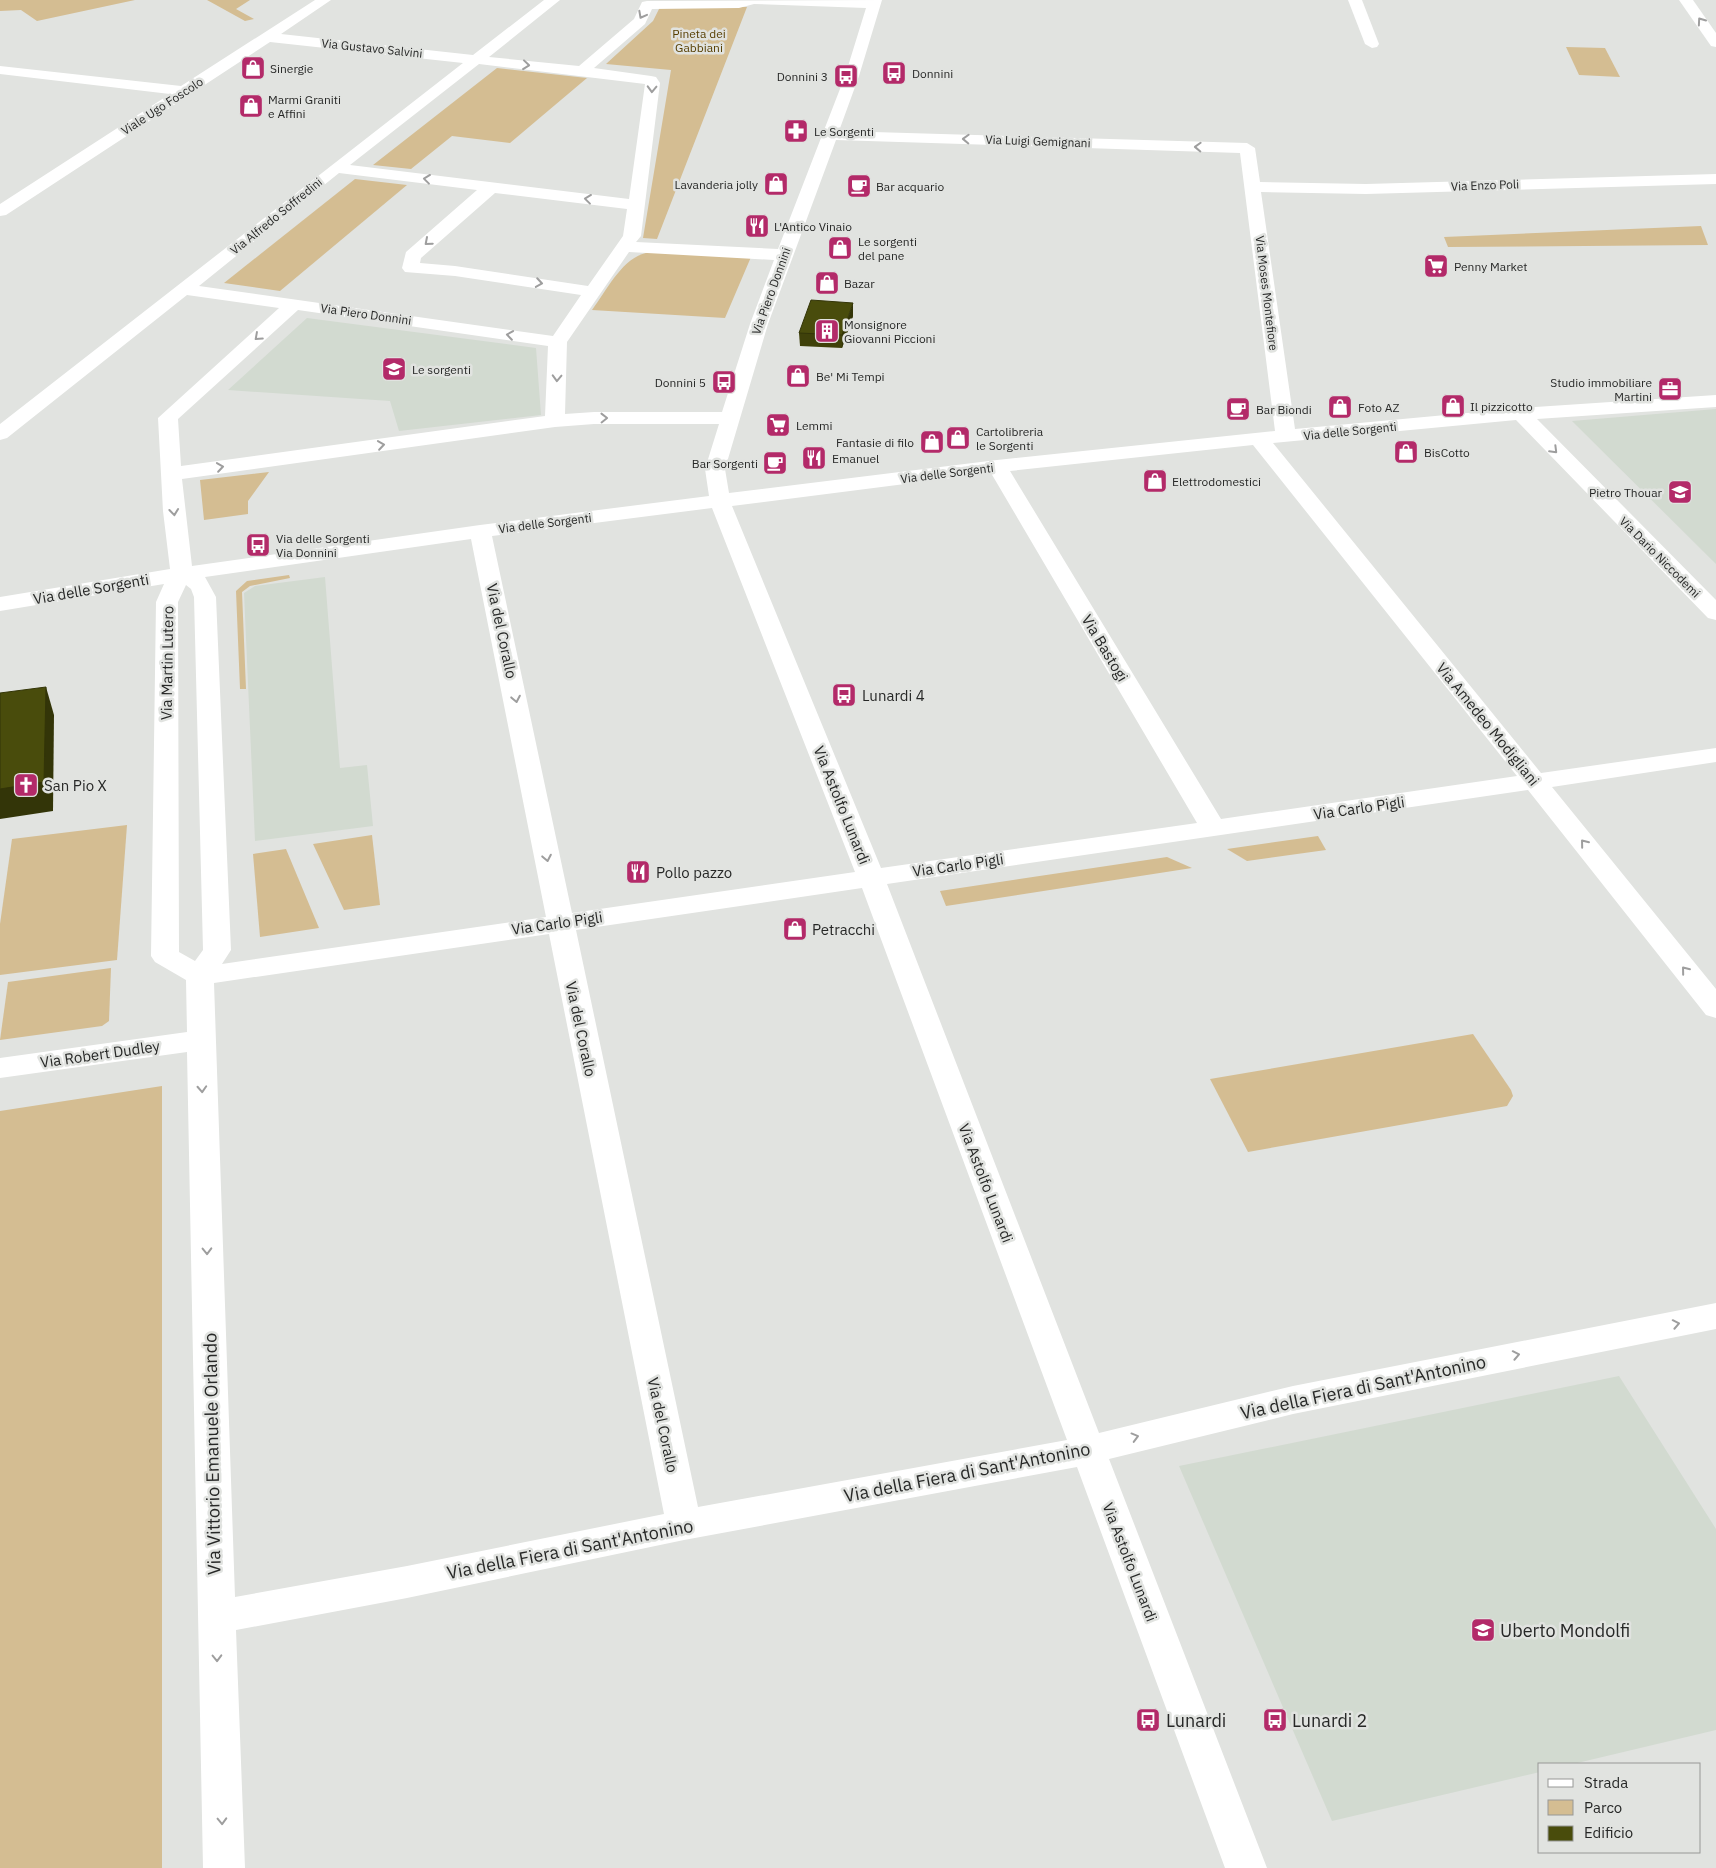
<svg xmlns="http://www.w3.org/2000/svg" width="1716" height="1868" viewBox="0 0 1716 1868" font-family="'IBM Plex Sans',sans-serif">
  <rect width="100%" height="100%" fill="#e1e3e0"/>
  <!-- built -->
  <g fill="#d2dad0">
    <path d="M307,318l229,30 5,67 -142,16 -9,-30 -162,-11z"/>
    <path d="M1716,409v155l-144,-143z"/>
    <path d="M325,577l15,191 27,-3 6,61 -118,15 -11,-248 11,-7z"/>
    <path d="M1619,1376l97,153v201l-143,34h-33v8l-208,49 -153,-355z"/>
  </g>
  <!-- green -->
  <g fill="#d4bd92">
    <path d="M0,0h135l-98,21 -16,-11 -21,1z"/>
    <path d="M207,0h43l-14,9 18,10 -9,2z"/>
    <path d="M660,7h87l-90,232 -14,-1 28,-168 -65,-6 47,-43z"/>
    <path d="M1566,47l39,1 15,29 -41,-2z"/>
    <path d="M497,68l90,10 -77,65 -58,-7 -41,33 -38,-4z"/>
    <path d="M355,179l52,6 -127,106 -56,-8z"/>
    <path d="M1701,226l7,19 -260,2 -4,-10z"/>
    <path d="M651,252l100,5 -26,61 -133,-8c16,-21 31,-55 59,-58z"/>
    <path d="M269,472l-21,29v13l-44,6 -4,-40z"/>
    <path d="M289,575l1,3 -40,8 -8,6 4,97h-6l-4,-98 11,-10z"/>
    <path d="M127,825l-10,135 -117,15v-51l12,-85z"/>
    <path d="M372,835l8,70 -36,5 -31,-66z"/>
    <path d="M1318,836l8,14 -79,11 -20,-12z"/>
    <path d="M286,849l33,79 -59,9 -7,-83z"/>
    <path d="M1167,857l25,11 -246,38 -6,-15z"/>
    <path d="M111,968l-2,53 -7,5 -102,14 8,-58z"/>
    <path d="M1473,1034l38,56 2,6 -6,10 -259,46 -38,-73z"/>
    <path d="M162,1086v782h-162v-757z"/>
  </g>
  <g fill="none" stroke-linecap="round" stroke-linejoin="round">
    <!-- minor -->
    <g fill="#fff" fill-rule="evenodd">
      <path d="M315,0h16l-50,34 192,21 71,-55h16l-71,57 90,9 55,-47 8,-17 5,-1 235,-1 -23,76 -20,55 408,12 8,5 5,34 106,2 350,-10v10l-350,10 -105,-2 34,237 226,-21 195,-13v12l-179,12 179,181v20l-8,-2 -192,-198 -243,23 268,330 175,-25v14l-164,25 164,202v29l-10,-3 -178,-225 -641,94 212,549 194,-47 423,-83v26l-423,85 -184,45 158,409h-42l-148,-401 -393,73 -277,58 -171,32 9,238h-42l-16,-816 -187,26v-20l187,-26 -1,-52 -31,-18 -4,-6 5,-354 8,-18 -164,27v-14l170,-28 -7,-58 -5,-93 121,-110 -92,-13 -180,143 -7,2v-16l463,-361 -193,-21 -264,173 -6,1v-12l170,-110 -170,-20v-8l181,20zM754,4l112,4 -21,68 -67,173 -142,-7 5,-6 19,-153 -4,-6 -5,-1 -57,-8 51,-44 7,-15 87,-1zM479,64l166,20 -16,115 -279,-34zM836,140l404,13 35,278 -278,29 -268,33 -4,-24 43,-145zM339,173l138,17 -71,62 -4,16 3,4 50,4 126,19 -28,41 -354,-50zM495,193l132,16 -4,27 -35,50 -133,-20 -35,-3 1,-5zM629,252l145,8 -24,64 -28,88h-128l-29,2 2,-72zM298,310l250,36 -3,70 -364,50 -3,-47zM594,424h125l-14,45 4,27 -229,29 -288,41 -10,-87 373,-52zM1253,445l264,331 -296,43 -211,-348zM991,473l206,350 -316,45 -149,-362zM712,508l143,364 -283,41 -80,-377zM471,539l75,378 -324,47 9,-14 -15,-353 -11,-20zM186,585l5,4 3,8 9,353 -8,11 -16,-9 -1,-350zM862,888l205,552 -369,67 -122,-577zM549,934l115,580 -257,52 -172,31 -21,-614z"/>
      <path d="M1348,0h14l17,44 -2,3 -5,1 -7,-4z"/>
      <path d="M1679,0h14l23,33v14l-5,-1z"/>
    </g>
  </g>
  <!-- wall -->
  <path fill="#3f410a" d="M853,316l-11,32 -42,-2 -1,-13z"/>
  <!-- shaded-wall -->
  <g fill="#333508">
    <path d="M853,303v13l-11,32v-13z"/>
    <path d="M46,687l8,28 -1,96 -53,8v-30z"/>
  </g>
  <!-- building -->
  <g fill="#494c0c" stroke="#333508">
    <path d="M811,300l42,3 -11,32 -43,-2z"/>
    <path d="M46,687l-2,95 -44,7v-96z"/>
  </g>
  <!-- one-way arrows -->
  <defs><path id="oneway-chevron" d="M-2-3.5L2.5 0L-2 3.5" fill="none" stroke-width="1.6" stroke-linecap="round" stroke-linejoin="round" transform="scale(1.25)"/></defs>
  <g stroke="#9e9e9e">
    <use href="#oneway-chevron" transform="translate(642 15) rotate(118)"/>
    <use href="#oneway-chevron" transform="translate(1701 21) rotate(-125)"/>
    <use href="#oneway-chevron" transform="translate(526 65) rotate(6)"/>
    <use href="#oneway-chevron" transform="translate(652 89) rotate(92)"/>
    <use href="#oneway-chevron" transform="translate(966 139) rotate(-178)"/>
    <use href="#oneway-chevron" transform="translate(1198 147) rotate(-178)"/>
    <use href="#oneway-chevron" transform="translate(427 179) rotate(-173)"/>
    <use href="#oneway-chevron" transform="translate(588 199) rotate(-173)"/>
    <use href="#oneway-chevron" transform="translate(428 242) rotate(139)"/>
    <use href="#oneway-chevron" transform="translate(539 283) rotate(9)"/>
    <use href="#oneway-chevron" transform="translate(510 335) rotate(-172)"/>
    <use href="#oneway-chevron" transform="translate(258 337) rotate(138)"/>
    <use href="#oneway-chevron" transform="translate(557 378) rotate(92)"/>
    <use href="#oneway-chevron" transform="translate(604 418) rotate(-1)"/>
    <use href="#oneway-chevron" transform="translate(381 445) rotate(-8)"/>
    <use href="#oneway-chevron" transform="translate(1554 450) rotate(45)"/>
    <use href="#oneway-chevron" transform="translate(220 467) rotate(-8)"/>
    <use href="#oneway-chevron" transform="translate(174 512) rotate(84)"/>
    <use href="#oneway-chevron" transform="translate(516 699) rotate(79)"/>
    <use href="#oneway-chevron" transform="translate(1584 843) rotate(-129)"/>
    <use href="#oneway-chevron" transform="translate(547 858) rotate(79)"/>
    <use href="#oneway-chevron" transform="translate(1685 970) rotate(-129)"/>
    <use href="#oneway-chevron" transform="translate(202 1089) rotate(87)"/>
    <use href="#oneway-chevron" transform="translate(207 1251) rotate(89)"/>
    <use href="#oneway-chevron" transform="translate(1676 1324) rotate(-11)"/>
    <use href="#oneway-chevron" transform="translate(1516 1355) rotate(-11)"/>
    <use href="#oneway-chevron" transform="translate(1135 1437) rotate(-15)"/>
    <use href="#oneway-chevron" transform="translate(217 1658) rotate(89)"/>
    <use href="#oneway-chevron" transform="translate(222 1821) rotate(88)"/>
  </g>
  <!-- icons -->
  <defs>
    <symbol id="shop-square" viewBox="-11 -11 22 22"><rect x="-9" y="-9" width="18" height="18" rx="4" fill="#b32a69" stroke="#e1e3e0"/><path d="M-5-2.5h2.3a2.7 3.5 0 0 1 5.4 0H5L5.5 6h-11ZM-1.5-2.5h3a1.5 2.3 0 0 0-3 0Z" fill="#fff"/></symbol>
    <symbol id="bus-square" viewBox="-11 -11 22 22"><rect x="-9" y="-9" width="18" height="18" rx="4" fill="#b32a69" stroke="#e1e3e0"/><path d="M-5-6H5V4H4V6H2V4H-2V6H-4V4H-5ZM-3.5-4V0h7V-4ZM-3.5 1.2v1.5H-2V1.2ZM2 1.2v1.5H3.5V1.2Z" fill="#fff"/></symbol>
    <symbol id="pharmacy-square" viewBox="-11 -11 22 22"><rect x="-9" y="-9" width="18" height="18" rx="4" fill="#b32a69" stroke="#e1e3e0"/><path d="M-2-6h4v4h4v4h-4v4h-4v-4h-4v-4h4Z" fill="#fff"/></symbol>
    <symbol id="cafe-square" viewBox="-11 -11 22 22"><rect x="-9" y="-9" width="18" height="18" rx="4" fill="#b32a69" stroke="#e1e3e0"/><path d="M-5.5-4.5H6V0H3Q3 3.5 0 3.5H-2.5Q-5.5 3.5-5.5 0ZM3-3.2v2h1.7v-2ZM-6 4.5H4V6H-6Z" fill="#fff"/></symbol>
    <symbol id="restaurant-square" viewBox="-11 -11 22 22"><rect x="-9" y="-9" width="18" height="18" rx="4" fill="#b32a69" stroke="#e1e3e0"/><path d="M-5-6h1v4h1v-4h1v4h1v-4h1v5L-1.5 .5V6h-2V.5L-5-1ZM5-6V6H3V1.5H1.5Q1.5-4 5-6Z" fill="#fff"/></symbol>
    <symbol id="supermarket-square" viewBox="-11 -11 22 22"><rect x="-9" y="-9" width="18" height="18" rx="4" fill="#b32a69" stroke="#e1e3e0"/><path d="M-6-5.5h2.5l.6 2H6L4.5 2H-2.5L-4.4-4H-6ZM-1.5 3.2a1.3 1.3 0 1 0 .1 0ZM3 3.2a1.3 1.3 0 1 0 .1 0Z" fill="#fff"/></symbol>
    <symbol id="building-square" viewBox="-11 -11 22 22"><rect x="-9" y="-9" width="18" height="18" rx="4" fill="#b32a69" stroke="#e1e3e0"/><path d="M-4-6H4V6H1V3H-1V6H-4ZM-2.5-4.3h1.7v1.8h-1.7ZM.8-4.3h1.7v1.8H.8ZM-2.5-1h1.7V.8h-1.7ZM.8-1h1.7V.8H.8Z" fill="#fff"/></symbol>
    <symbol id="school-square" viewBox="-11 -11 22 22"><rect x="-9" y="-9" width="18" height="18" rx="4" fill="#b32a69" stroke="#e1e3e0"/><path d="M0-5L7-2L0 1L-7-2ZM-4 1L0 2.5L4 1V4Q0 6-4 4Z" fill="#fff"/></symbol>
    <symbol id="office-square" viewBox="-11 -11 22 22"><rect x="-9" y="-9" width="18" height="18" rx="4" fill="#b32a69" stroke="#e1e3e0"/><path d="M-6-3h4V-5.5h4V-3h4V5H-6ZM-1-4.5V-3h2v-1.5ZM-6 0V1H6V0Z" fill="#fff"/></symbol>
    <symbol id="church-square" viewBox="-11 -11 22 22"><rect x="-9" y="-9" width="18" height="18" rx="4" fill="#b32a69" stroke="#e1e3e0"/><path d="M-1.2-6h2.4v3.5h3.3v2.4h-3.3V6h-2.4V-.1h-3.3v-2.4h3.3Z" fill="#fff"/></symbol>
  </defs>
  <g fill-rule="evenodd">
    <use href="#shop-square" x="239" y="54" width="28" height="28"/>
    <use href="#bus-square" x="880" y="59" width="28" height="28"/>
    <use href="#bus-square" x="832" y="62" width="28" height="28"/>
    <use href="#shop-square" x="237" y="92" width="28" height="28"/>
    <use href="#pharmacy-square" x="782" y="117" width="28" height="28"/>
    <use href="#shop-square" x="762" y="170" width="28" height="28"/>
    <use href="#cafe-square" x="845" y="172" width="28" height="28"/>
    <use href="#restaurant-square" x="743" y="212" width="28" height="28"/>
    <use href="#shop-square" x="826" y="234" width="28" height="28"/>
    <use href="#supermarket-square" x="1422" y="252" width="28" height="28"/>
    <use href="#shop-square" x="813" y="269" width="28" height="28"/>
    <use href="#building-square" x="813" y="317" width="28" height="28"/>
    <use href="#school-square" x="380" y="355" width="28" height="28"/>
    <use href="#shop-square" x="784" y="362" width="28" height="28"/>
    <use href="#bus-square" x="710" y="368" width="28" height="28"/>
    <use href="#office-square" x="1656" y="375" width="28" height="28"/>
    <use href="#shop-square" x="1439" y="392" width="28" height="28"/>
    <use href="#shop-square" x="1326" y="393" width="28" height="28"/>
    <use href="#cafe-square" x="1224" y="395" width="28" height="28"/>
    <use href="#supermarket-square" x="764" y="411" width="28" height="28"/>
    <use href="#shop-square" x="944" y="424" width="28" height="28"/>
    <use href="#shop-square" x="918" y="428" width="28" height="28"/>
    <use href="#shop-square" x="1392" y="438" width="28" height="28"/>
    <use href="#restaurant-square" x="800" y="444" width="28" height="28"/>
    <use href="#cafe-square" x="761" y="449" width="28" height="28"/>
    <use href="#shop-square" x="1141" y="467" width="28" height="28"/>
    <use href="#school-square" x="1666" y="478" width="28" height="28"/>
    <use href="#bus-square" x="244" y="531" width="28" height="28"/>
    <use href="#bus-square" x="830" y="681" width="28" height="28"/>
    <use href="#church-square" x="12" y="771" width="28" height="28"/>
    <use href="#restaurant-square" x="624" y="858" width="28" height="28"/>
    <use href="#shop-square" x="781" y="915" width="28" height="28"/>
    <use href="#school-square" x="1469" y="1616" width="28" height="28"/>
    <use href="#bus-square" x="1134" y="1706" width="28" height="28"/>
    <use href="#bus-square" x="1261" y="1706" width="28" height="28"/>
  </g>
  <g text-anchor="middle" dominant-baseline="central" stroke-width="5" stroke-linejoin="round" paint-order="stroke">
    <!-- far-park labels -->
    <g font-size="12" fill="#563e00" stroke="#e1e3e0">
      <text x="699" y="33">Pineta dei<tspan x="699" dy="14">Gabbiani</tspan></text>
    </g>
    <!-- far-street labels -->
    <g font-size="12" fill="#272827" stroke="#e1e3e0">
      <text transform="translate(372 48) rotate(6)">Via Gustavo Salvini</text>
      <text transform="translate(162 106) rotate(-33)">Viale Ugo Foscolo</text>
      <text transform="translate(1038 141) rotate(2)">Via Luigi Gemignani</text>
      <text transform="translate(1485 185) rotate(-2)">Via Enzo Poli</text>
      <text transform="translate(276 216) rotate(-39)">Via Alfredo Soffredini</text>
      <text transform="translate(771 291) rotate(-70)">Via Piero Donnini</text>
      <text transform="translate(1267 293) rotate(83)">Via Moses Montefiore</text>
      <text transform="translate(366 314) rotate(8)">Via Piero Donnini</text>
      <text transform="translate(1350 431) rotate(-6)">Via delle Sorgenti</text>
      <text transform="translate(947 473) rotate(-7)">Via delle Sorgenti</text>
      <text transform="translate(545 523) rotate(-7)">Via delle Sorgenti</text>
      <text transform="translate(1660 557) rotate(45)">Via Dario Niccodemi</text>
    </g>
    <!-- far-poi labels -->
    <g font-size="12" fill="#272827" stroke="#e1e3e0" text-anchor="start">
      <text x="270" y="68">Sinergie</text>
      <text x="912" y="73">Donnini</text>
      <text x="828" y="76" text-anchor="end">Donnini 3</text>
      <text x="268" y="99">Marmi Graniti<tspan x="268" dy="14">e Affini</tspan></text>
      <text x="814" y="131">Le Sorgenti</text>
      <text x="758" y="184" text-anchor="end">Lavanderia jolly</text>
      <text x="876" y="186">Bar acquario</text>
      <text x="774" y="226">L'Antico Vinaio</text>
      <text x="858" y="241">Le sorgenti<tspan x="858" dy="14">del pane</tspan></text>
      <text x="1454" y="266">Penny Market</text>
      <text x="844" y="283">Bazar</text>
      <text x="844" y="324">Monsignore<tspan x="844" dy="14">Giovanni Piccioni</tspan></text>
      <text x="412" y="369">Le sorgenti</text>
      <text x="816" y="376">Be' Mi Tempi</text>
      <text x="706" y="382" text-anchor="end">Donnini 5</text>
      <text x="1652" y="382" text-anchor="end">Studio immobiliare<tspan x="1652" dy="14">Martini</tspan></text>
      <text x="1470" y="406">Il pizzicotto</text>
      <text x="1358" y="407">Foto AZ</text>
      <text x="1256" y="409">Bar Biondi</text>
      <text x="796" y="425">Lemmi</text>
      <text x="976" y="431">Cartolibreria<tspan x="976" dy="14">le Sorgenti</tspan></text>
      <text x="914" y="442" text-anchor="end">Fantasie di filo</text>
      <text x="1424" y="452">BisCotto</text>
      <text x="832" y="458">Emanuel</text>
      <text x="758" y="463" text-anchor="end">Bar Sorgenti</text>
      <text x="1172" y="481">Elettrodomestici</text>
      <text x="1662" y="492" text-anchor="end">Pietro Thouar</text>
      <text x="276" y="538">Via delle Sorgenti<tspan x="276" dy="14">Via Donnini</tspan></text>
    </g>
    <!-- street labels -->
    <g font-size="15" fill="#272827" stroke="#e1e3e0">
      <text transform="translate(91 589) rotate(-10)">Via delle Sorgenti</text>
      <text transform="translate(502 631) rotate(78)">Via del Corallo</text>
      <text transform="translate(1105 648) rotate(59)">Via Bastogi</text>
      <text transform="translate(167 663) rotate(-89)">Via Martin Lutero</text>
      <text transform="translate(1488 724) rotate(51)">Via Amedeo Modigliani</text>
      <text transform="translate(842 805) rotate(68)">Via Astolfo Lunardi</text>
      <text transform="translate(1359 808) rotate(-8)">Via Carlo Pigli</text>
      <text transform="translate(958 865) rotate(-8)">Via Carlo Pigli</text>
      <text transform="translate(557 923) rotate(-8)">Via Carlo Pigli</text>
      <text transform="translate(581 1029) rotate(78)">Via del Corallo</text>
      <text transform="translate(100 1054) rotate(-8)">Via Robert Dudley</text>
      <text transform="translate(986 1183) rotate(69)">Via Astolfo Lunardi</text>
      <text transform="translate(663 1425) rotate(78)">Via del Corallo</text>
      <text transform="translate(1130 1562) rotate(69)">Via Astolfo Lunardi</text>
    </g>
    <!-- poi labels -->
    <g font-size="15" fill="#272827" stroke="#e1e3e0" text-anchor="start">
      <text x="862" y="695">Lunardi 4</text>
      <text x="44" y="785">San Pio X</text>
      <text x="656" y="872">Pollo pazzo</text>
      <text x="812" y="929">Petracchi</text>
    </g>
    <!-- near-street labels -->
    <g font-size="18" fill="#272827" stroke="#e1e3e0">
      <text transform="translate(1363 1387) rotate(-12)">Via della Fiera di Sant'Antonino</text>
      <text transform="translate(212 1454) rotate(-91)">Via Vittorio Emanuele Orlando</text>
      <text transform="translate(967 1472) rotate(-11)">Via della Fiera di Sant'Antonino</text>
      <text transform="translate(570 1549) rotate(-11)">Via della Fiera di Sant'Antonino</text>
    </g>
    <!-- near-poi labels -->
    <g font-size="18" fill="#272827" stroke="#e1e3e0" text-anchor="start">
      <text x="1500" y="1630">Uberto Mondolfi</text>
      <text x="1166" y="1720">Lunardi</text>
      <text x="1292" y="1720">Lunardi 2</text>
    </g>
  </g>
  <!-- legend -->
  <rect x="1538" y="1763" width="162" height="90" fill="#e1e3e0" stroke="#979896"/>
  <rect x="1548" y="1779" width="25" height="8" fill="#ffffff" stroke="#979896"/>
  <text x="1584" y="1788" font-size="15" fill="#272827">Strada</text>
  <rect x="1548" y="1800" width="25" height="15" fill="#d4bd92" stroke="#979896"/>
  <text x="1584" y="1813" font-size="15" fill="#272827">Parco</text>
  <rect x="1548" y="1826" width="25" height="15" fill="#494c0c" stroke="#979896"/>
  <text x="1584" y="1838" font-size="15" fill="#272827">Edificio</text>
</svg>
